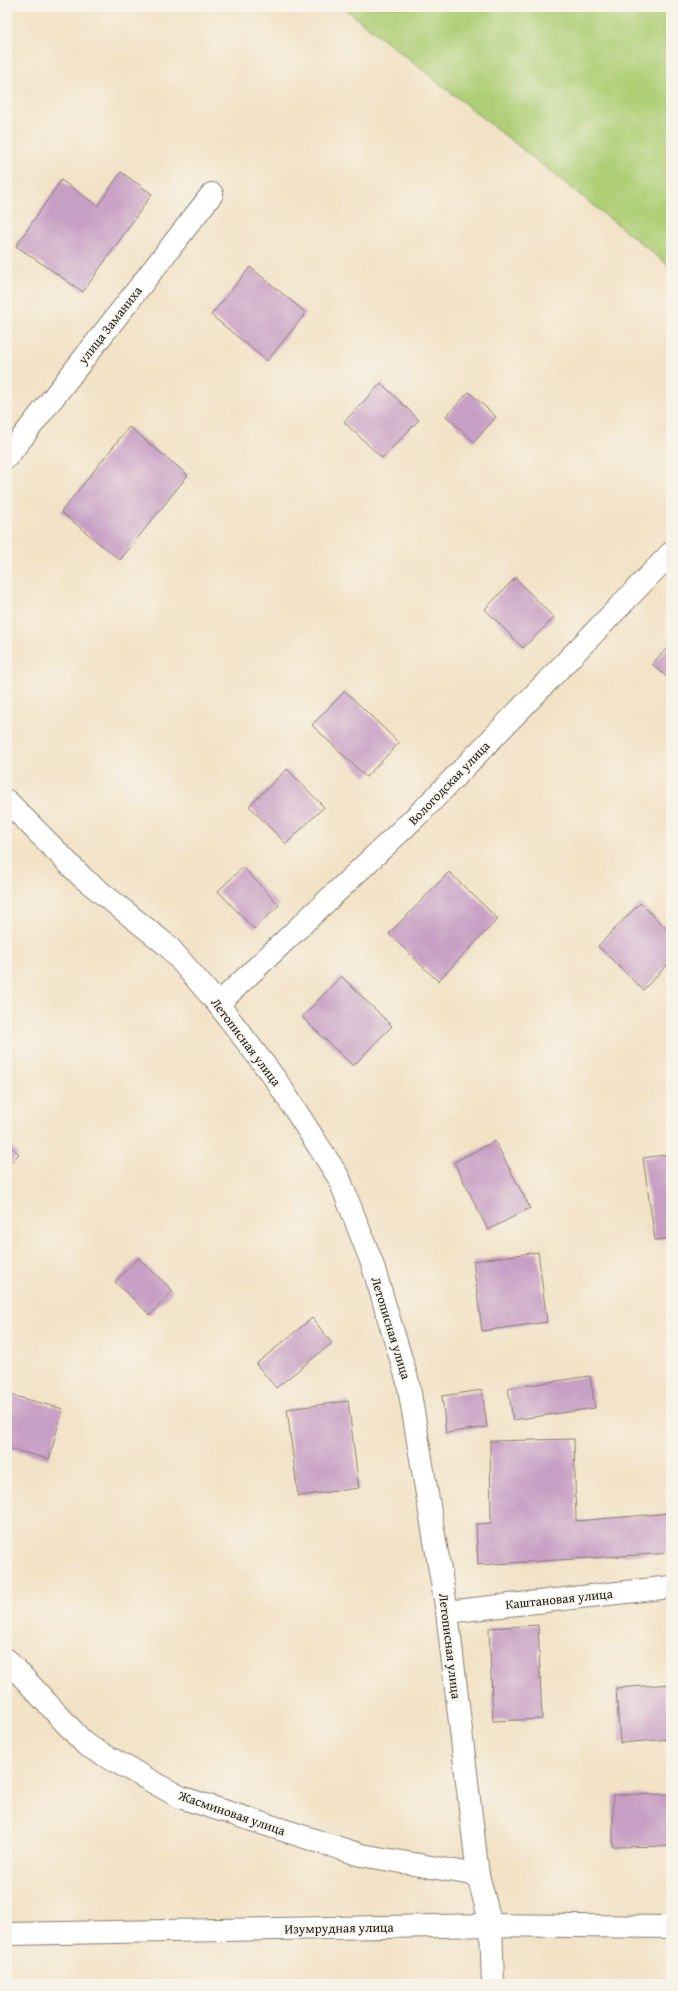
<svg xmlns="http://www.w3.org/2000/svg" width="678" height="1991" viewBox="0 0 678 1991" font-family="'Gentium Book Plus',serif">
  <rect width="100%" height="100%" fill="#f7f3e8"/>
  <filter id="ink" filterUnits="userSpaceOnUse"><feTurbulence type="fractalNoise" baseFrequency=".025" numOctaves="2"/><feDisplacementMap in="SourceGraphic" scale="8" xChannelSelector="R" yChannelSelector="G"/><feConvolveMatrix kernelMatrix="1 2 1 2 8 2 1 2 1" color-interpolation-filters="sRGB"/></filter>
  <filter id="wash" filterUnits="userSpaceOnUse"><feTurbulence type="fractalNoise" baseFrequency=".012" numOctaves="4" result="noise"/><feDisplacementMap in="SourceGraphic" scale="16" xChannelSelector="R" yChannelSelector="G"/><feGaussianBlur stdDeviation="0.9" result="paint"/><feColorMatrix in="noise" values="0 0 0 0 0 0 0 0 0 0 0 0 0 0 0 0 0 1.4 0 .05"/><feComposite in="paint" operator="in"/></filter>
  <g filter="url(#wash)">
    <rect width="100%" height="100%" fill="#f2e2c6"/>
    <!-- green -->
    <path fill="#afcf77" stroke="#66764a" d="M343,7h328v260z"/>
    <g id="blocks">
      <!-- building -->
      <g fill="#c79fc4">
        <path d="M121,172l31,22 -69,98 -67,-46 45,-66 37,26z"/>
        <path d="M250,267l56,46 -39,48 -56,-46z"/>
        <path d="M381,383l38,37 -37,38 -38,-36z"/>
        <path d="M469,392l27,25 -22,25 -28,-26z"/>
        <path d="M129,427l59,48 -68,85 -59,-48z"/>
        <path d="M515,578l39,40 -31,30 -38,-39z"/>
        <path d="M671,644v37l-19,-17z"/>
        <path d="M345,691l54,52 -33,34 -54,-52z"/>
        <path d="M287,769l37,38 -38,37 -37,-38z"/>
        <path d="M243,867l36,38 -25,24 -36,-38z"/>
        <path d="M449,872l49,47 -60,62 -49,-47z"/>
        <path d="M640,903l31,30v28l-28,29 -45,-44z"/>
        <path d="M341,976l51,50 -39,40 -51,-49z"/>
        <path d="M495,1141l35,67 -42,22 -34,-68z"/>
        <path d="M7,1142l12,12 -12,12z"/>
        <path d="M671,1154v84l-16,2 -12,-82z"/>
        <path d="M538,1252l9,70 -65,9 -9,-70z"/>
        <path d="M138,1258l35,33 -23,24 -35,-33z"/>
        <path d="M312,1318l20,25 -56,45 -20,-24z"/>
        <path d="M590,1376l5,32 -82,12 -5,-32z"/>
        <path d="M482,1390l5,37 -41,6 -4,-37z"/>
        <path d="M11,1395l52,14 -14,50 -42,-11v-41z"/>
        <path d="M348,1401l11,87 -61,8 -11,-87z"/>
        <path d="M574,1439l2,82 95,-8v40l-193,12 -2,-41 15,-1 -1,-82z"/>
        <path d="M538,1625l4,94 -49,2 -4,-93z"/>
        <path d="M671,1684v55l-51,4 -4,-55z"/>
        <path d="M671,1794v52l-58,1v-52z"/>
      </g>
    </g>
  </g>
  <g filter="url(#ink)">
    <use href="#blocks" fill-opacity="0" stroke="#877f71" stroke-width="1"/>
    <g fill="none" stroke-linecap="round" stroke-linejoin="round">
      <defs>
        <g id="minor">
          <path d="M7,457l205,-263"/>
          <path d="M7,801l76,77 85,68 50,58 58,76 63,98 33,85 36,119 39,230 31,263 13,50 2,59"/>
          <path d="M218,1004l206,-195 247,-256"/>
          <path d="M447,1612l224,-25"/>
          <path d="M7,1660l79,85 94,52 181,58 117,20"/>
          <path d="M7,1934l484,-9 180,2"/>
        </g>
      </defs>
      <!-- minor casing -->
      <use href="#minor" stroke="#877f71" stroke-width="24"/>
      <!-- minor -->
      <use href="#minor" stroke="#fff" stroke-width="22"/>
    </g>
  </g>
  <g text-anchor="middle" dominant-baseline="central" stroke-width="3" stroke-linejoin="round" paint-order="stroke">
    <!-- street labels -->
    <g font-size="13" fill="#1c1c1c" stroke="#f7f3e8">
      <text transform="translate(110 325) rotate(-52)">улица Заманиха</text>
      <text transform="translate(449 783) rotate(-46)">Вологодская улица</text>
      <text transform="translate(246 1042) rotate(53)">Летописная улица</text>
      <text transform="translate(391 1328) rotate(73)">Летописная улица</text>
      <text transform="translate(559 1599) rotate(-6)">Каштановая улица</text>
      <text transform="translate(450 1646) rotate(83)">Летописная улица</text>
      <text transform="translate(232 1813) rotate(19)">Жасминовая улица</text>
      <text transform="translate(339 1928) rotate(-1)">Изумрудная улица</text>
    </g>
  </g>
  <!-- margin -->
  <rect width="678" height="1991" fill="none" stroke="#f7f3e8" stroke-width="24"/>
</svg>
